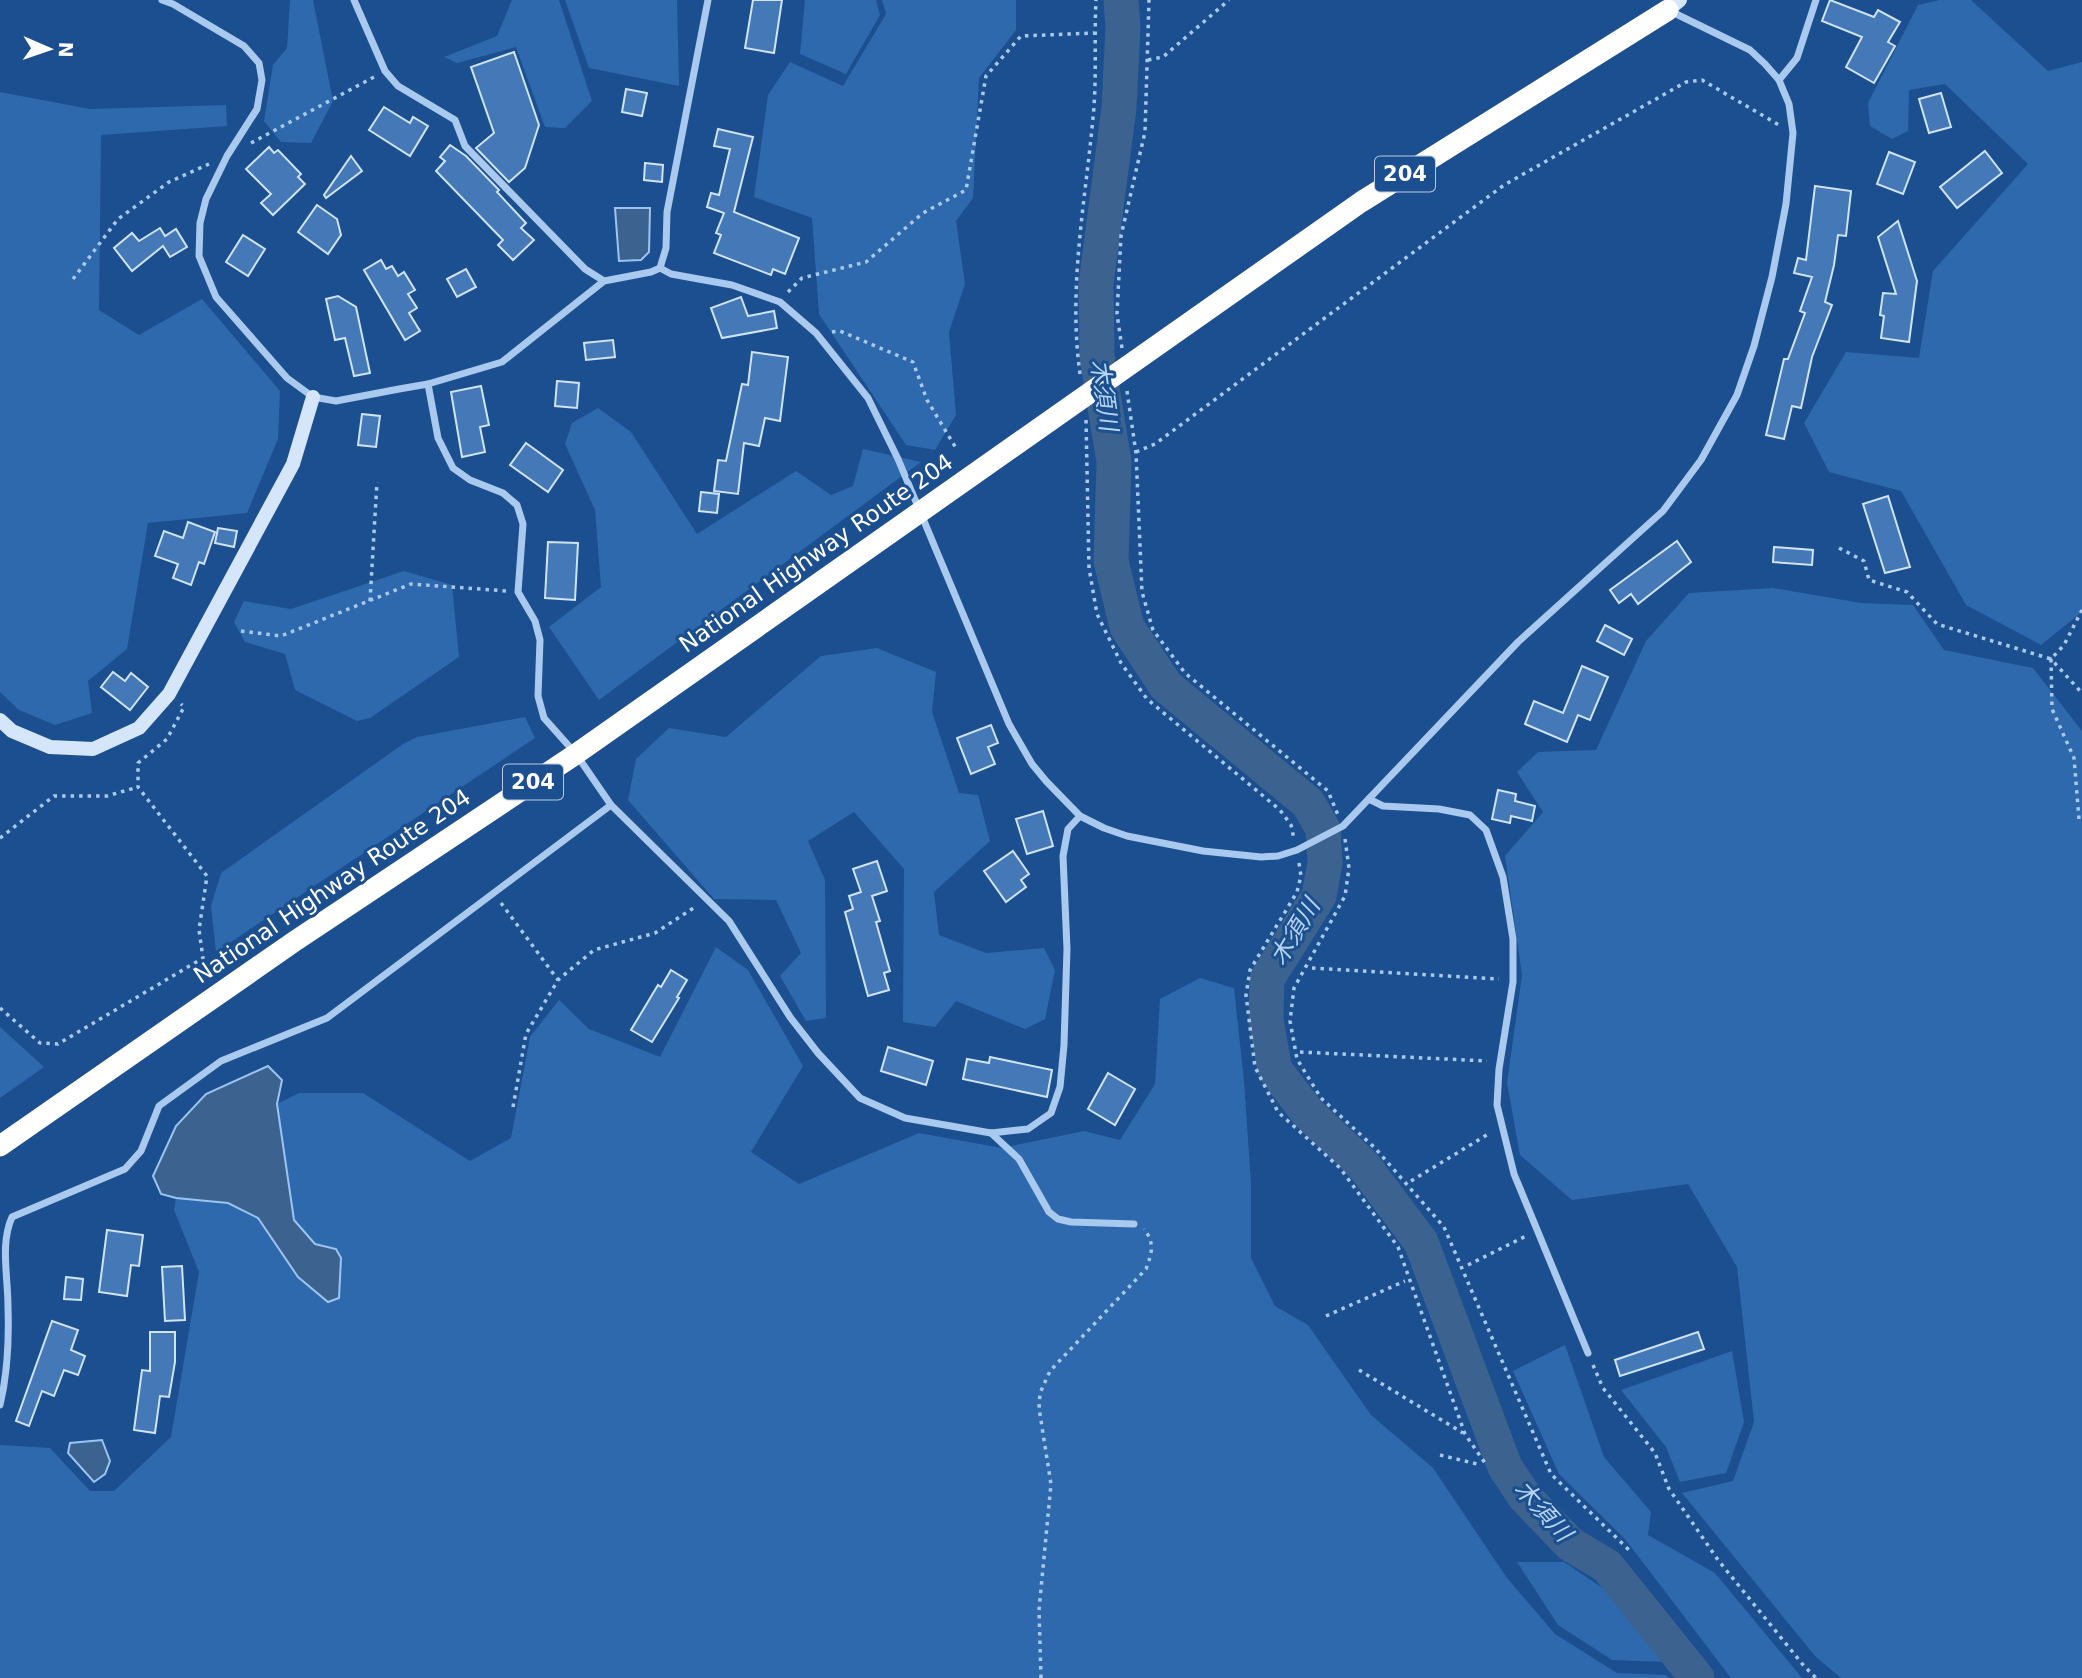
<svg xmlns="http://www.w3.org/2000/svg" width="2082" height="1678" viewBox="0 0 2082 1678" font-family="'DejaVu Sans','Noto Sans JP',sans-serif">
  <rect width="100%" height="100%" fill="#1b4f8f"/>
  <!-- green -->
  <g fill="#2e69ad">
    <path d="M290,0h23l20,101 -22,42 -30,-1 -17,-21 9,-56 14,-17z"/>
    <path d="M512,0h47l33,101 -27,27 -20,-1 -29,-80 -59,16 -13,-6 53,-21z"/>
    <path d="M565,0h112l2,86 -90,-18z"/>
    <path d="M805,0h71l4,15 -34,59 -46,-20z"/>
    <path d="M882,0h134v30l-37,48 -6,120 -17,23 9,63 -16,48 7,83 -21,35 -29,-5 -87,-131 -7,-96 -58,-21 14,-102 22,-33 53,24 43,-72z"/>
    <path d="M1940,0h31l77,71 34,-9v550l-41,33 -75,-40 -65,-114 -72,-19 -25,-49 42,-71 73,6 14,-87 95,-107 -83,-80 -36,6 -1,41 -16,8 -22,-13 -2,-23 50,-98z"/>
    <path d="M0,92l90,17 136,-4 1,21 -126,9 -2,175 40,25 63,-36 78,92 -2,48 -31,74 -99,10 -21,126 -39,32 4,32 -37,12 -36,-15 -19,-18z"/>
    <path d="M598,408l33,24 66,102 99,-63 35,24 22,-9 10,-37 58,13 -322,238 -50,-73 52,-40 -6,-77 -30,-66 7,-21z"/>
    <path d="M404,571l48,14 7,72 -89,61 -13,3 -62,-31 -10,-36 -40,-12 -11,-20 10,-21 47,8z"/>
    <path d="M1773,588l88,15 52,2 31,45 89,18 49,63v947h-241l-26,-22 -133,-163 51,-12 21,-59 -17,-155 -49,-83 -116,16 -52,-45 -13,-72 15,-108 -17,-119 38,-44 -26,-40 21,-20 58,-2 50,-109 43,-48z"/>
    <path d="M877,648l59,24 -4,40 27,81 19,2 12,46 -56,51 5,43 47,18 58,-5 11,22 -10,49 -20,10 -69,-28 -21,26 -32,-5 1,-153 -50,-57 -46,29 17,39 1,138 -20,3 -26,-45 21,-23 -25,-53 -62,-1 -86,-99 8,-41 33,-31 57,9 95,-81z"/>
    <path d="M525,717l10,21 -319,214 -5,-46 10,-33 182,-129 14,-7z"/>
    <path d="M716,947l32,23 55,96 -52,86 48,32 120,-51 83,15 82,-17 36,9 35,-56 5,-85 40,-21 34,10 10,93 7,102v75l24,48 33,19 63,90 62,53 74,110 48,56 62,39 49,2 3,3h-1669v-233l50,3 40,43h24l57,-54 28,-165 -25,-62 2,-12 52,5 30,15 40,59 17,-33 -21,-24 -17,-116 22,-11h64l107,68 41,-23 19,-101 29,-37 30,29 71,28z"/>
    <path d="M0,1027l44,40 -44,31z"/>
    <path d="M1565,1345l39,112 47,55 -3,23 67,38 87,105h-71l-106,-139 -66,-65 -46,-103z"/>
    <path d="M1732,1351l12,71 -18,51 -46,9 -14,-35 -45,-57z"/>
    <path d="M1517,1562h47l52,35 49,65 -53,-2 -54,-35z"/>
  </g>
  <!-- water -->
  <g fill="#3c6290" stroke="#9cc4f0" stroke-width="2">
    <path d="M615,208h35l-1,44 -8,8 -22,1z"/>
    <path d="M268,1066l14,14 -5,24 17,116 21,24 21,5 5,9 -2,40 -11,4 -30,-25 -40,-59 -30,-15 -52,-5 -15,-4 -8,-18 23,-50 30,-32z"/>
    <path d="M102,1440l8,21 -5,13 -11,8 -26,-29 2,-10z"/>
  </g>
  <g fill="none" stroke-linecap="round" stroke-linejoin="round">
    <!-- river -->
    <path stroke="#3c6290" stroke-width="35" d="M1121,0l2,27 -4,81 -23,176 1,73 17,105 -3,99 16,66 39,59 142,117 15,26 2,34 -6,33 -52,83 -1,41 9,50 33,43 56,53 57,76 84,225 20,30 45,47 37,22 90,112"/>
  </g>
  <!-- building -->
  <g fill="#4478b7" stroke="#cfe3fa" stroke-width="2">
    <path d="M753,0h29l-8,53 -29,-5z"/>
    <path d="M1830,0l44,17 4,-7 22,12 -12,20 7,4 -21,37 -28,-16 16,-30 -40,-16z"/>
    <path d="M514,52l25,73 -14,43 -16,14 -33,-34 18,-15 -23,-66z"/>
    <path d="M626,89l21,4 -5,23 -20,-4z"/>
    <path d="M1941,93l10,34 -22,6 -10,-34z"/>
    <path d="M384,107l26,16 3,-6 15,9 -18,30 -41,-26z"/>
    <path d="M718,129l35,8 -19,75 65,26 -14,36 -12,-5 -2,6 -57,-22 7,-18 -5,-2 8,-20 -17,-6 4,-14 8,2 11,-46 -16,-3z"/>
    <path d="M450,145l16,11 33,34 -2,2 29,31 -5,5 13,12 -21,20 -15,-15 5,-5 -67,-69 9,-10 -5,-4z"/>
    <path d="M269,147l5,6 4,-3 23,24 -3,3 7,7 -32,31 -12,-12 10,-9 -25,-25z"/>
    <path d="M1985,151l17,22 -45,35 -17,-21z"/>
    <path d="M1889,152l26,10 -12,32 -26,-10z"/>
    <path d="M351,156l11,15 -36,27 -2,-3z"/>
    <path d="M645,163l18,2 -1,17 -18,-2z"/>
    <path d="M1815,186l36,5 -5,45 -8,-1 -4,30 -9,37 7,3 -20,52 -11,51 -9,-2 -8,33 -18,-4 18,-76h4l17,-46 -5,-2 12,-34 -18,-4 4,-15 8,2z"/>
    <path d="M317,205l20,14 4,16 -13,19 -30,-22z"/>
    <path d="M1898,221l19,60 -8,61 -28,-4 3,-22 -4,-1 3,-22 13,1 -18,-57z"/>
    <path d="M160,228l5,8 11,-7 11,18 -17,10 -7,-11 -31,25 -18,-23 18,-15 7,8z"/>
    <path d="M243,235l22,14 -17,27 -22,-14z"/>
    <path d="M381,260l5,9 6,-3 6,10 6,-4 11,18 -7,4 9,14 -8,5 11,18 -15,9 -41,-70z"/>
    <path d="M466,269l10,18 -19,10 -10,-18z"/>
    <path d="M338,296l18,11 14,66 -16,3 -9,-38 -10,2 -9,-41z"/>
    <path d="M741,297l7,19 26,-5 3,17 -55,10 -11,-30z"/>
    <path d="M613,340l2,17 -29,3 -2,-17z"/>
    <path d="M752,352l36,5 -8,64 -15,-3 -6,28 -15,-3 -6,51 -24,-3 4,-31 8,1 16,-77 6,1z"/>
    <path d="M557,381l22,2 -2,25 -22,-2z"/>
    <path d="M481,386l8,39 -9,2 5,25 -23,5 -11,-65z"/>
    <path d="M362,414l18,2 -4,31 -18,-2z"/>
    <path d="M526,443l37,27 -15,22 -38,-27z"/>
    <path d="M701,492l18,2 -2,19 -18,-2z"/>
    <path d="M1888,496l22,71 -25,6 -22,-69z"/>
    <path d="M188,522l27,10 -11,32 -5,-2 -8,23 -18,-7 5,-14 -23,-8 9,-25 19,7z"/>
    <path d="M218,528l19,3 -3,16 -19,-4z"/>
    <path d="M1677,541l14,21 -53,42 -7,-10 -12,9 -9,-13z"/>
    <path d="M548,542l30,1 -3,57 -30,-2z"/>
    <path d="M1774,547l39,3 -1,15 -39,-3z"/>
    <path d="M1605,625l27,14 -8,16 -27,-14z"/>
    <path d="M1582,666l26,11 -18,43 -12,-5 -11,27 -42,-18 9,-23 29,12z"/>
    <path d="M113,672l12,9 6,-8 17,14 -18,23 -29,-23z"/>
    <path d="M991,725l7,18 -10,4 7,17 -24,10 -14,-36z"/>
    <path d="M1498,790l18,4 -1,7 20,5 -3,15 -21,-5 -1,7 -18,-4z"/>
    <path d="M1043,811l10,35 -26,8 -11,-35z"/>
    <path d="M1013,851l16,23 -8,6 5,7 -20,15 -22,-31z"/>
    <path d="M877,861l10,30 -15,5 8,25 -4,1 14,49 -6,2 5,17 -21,6 -23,-84 8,-3 -4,-13 12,-4 -8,-23z"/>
    <path d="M671,970l16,10 -10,17 2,1 -27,44 -21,-12 27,-45 3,2z"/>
    <path d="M888,1047l45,14 -7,24 -45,-14z"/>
    <path d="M990,1057l62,13 -5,27 -84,-18 4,-20 22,4z"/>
    <path d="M1108,1073l27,16 -20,36 -27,-16z"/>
    <path d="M107,1230l36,5 -4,31 -8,-1 -4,31 -28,-4z"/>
    <path d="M182,1266l3,54 -20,1 -3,-54z"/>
    <path d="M66,1277l17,2 -2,21 -17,-1z"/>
    <path d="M52,1321l26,9 -7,20 14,6 -7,19 -14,-5 -10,26 -12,-5 -13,35 -13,-5z"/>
    <path d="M150,1332h25v30l-6,35 -9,-1 -5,37 -21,-3 8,-60 8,1z"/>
    <path d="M1698,1332l6,17 -84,27 -5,-16z"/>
  </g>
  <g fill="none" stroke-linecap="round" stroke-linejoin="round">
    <!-- path -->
    <g stroke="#a9c9ee" stroke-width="3.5" stroke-dasharray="3.5 5" stroke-linecap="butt">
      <path d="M1148,60l15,-3 66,-57"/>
      <path d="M251,143l123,-66"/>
      <path d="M73,279l45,-60 51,-37 40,-18"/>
      <path d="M788,292l14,-14 64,-16 57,-49 43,-23 20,-114 35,-40 73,-3"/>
      <path d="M832,332l8,-1 73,31 14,38 29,48"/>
      <path d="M1122,348l-5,-34 4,-78 24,-104 4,-132"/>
      <path d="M1080,374c-12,-86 5,-170 13,-256 4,-39 1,-79 3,-118"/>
      <path d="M1127,391l9,62 6,139 11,38 32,43 143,118 10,24"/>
      <path d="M1086,420l3,148 8,46 24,49 26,36 133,111 11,15 3,14"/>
      <path d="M1136,452l19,-8 349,-259 182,-103 16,-2 77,45"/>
      <path d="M1839,548l25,13 5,19 38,12 30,32 114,35 13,-14 18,-35"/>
      <path d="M370,601l7,-119"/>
      <path d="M241,631l40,5 130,-52 95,7"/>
      <path d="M2079,819l-5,-61 -22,-49 -1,-50 31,34"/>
      <path d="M0,838l54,-42h53l31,-9"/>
      <path d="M1345,839l4,29 -4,28 -51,92 -4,33 7,38 24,39 54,50 69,79 107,247 78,76"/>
      <path d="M1299,863l2,13 -4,16 -47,78 -4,25 9,72 23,45 62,56 58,79 67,187 20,29"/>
      <path d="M501,903l57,77"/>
      <path d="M1312,968l187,11"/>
      <path d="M0,1008l40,35 18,1 145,-86 -4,-28 8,-54 -69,-89v-24l29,-24 17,-32 -3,-3"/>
      <path d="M1300,1052l187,9"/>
      <path d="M513,1107l13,-73 32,-54 36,-30 61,-17 40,-26"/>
      <path d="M1411,1181l79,-48"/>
      <path d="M1468,1265l58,-29"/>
      <path d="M1326,1316l79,-35"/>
      <path d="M1593,1365l10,23 52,65 14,36 16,23 33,48 86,106 12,12"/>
      <path d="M1359,1370l104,63"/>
      <path d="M1440,1455l37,9"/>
      <path d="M1041,1678l-2,-68 12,-126 -12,-76 1,-15 10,-22 96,-102c6,-16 9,-26 -2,-40"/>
    </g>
    <!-- street -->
    <g stroke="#a9c9ee" stroke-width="7">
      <path d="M162,0l11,4 71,42 15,17 3,17 -5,29 -30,47 -21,43 -6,24 -1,33 17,41 71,81 26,19 23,4 63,-12 29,-5 74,-22 102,-81 47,-9 9,-4 6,-20 1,-36 41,-212"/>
      <path d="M354,0l31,71 13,15 57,34 10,26 120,123 19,12"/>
      <path d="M1779,80l18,-22 19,-58"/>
      <path d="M660,268l11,6 61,11 48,17 36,31 52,65 30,61 111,265 23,40 14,17 34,35 24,12 23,8 76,15 58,6 17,-1 19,-6 46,-24 175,-184 145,-131 38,-51 36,-65 17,-49 18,-69 14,-73 7,-71 -4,-29 -10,-24 -14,-16 -15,-14 -80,-39"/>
      <path d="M428,384l10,54 15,30 17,12 33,13 14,12 6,19 -5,68 17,29 5,19 -2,56 6,22 32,36 35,51 118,116 61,96 28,36 42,45 45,20 86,15 37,-4 23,-16 9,-26 4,-42 3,-96 -4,-93 5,-27 12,-13"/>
      <path d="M1369,799l14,7 56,3 31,6 16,15 17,47 10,62v43l-14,87 -2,36 17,69 74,179"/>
      <path d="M991,1133l28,26 30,53 9,7 13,3 63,2"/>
      <path d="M0,1405c7,-29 9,-68 8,-98 0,-31 -8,-63 4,-90l113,-48 16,-18 18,-45 62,-45 106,-43 284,-213"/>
    </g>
    <!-- secondary -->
    <g stroke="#d6e6fa" stroke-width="14">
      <path d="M1668,10l12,-10"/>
      <path d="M0,720l12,11 38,16 43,2 46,-21 30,-34 124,-230 20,-67"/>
    </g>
    <!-- highway -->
    <path stroke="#fff" stroke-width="21" d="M0,1146l295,-205 281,-187 785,-552 307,-192"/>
  </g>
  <g text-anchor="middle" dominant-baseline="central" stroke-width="6" stroke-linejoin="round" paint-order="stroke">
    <!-- shield labels -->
    <g fill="#1b4f8f" stroke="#bbcadd" stroke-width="2">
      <rect x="1375" y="156.5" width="60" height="35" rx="5"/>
      <rect x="503" y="764.5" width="60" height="35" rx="5"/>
    </g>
    <g font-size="21" font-weight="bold" fill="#fff">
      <text x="1405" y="174">204</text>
      <text x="533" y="782">204</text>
    </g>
    <!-- street labels -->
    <g font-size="23" fill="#fff" stroke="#1b4f8f">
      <text transform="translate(816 553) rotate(-35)">National Highway Route 204</text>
      <text transform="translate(332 886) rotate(-34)">National Highway Route 204</text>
    </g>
    <!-- water labels -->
    <g font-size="24" font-style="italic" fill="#b5d3f5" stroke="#1b4f8f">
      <text transform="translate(1104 395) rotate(82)">木須川</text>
      <text transform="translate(1295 932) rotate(-59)">木須川</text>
      <text transform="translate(1543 1511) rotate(48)">木須川</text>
    </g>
  </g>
  <!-- north arrow -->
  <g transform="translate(49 49) rotate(92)" stroke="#1b4f8f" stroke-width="5" paint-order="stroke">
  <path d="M0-5L12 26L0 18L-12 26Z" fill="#ffffff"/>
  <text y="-10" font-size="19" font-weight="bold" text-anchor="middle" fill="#ffffff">N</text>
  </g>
</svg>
